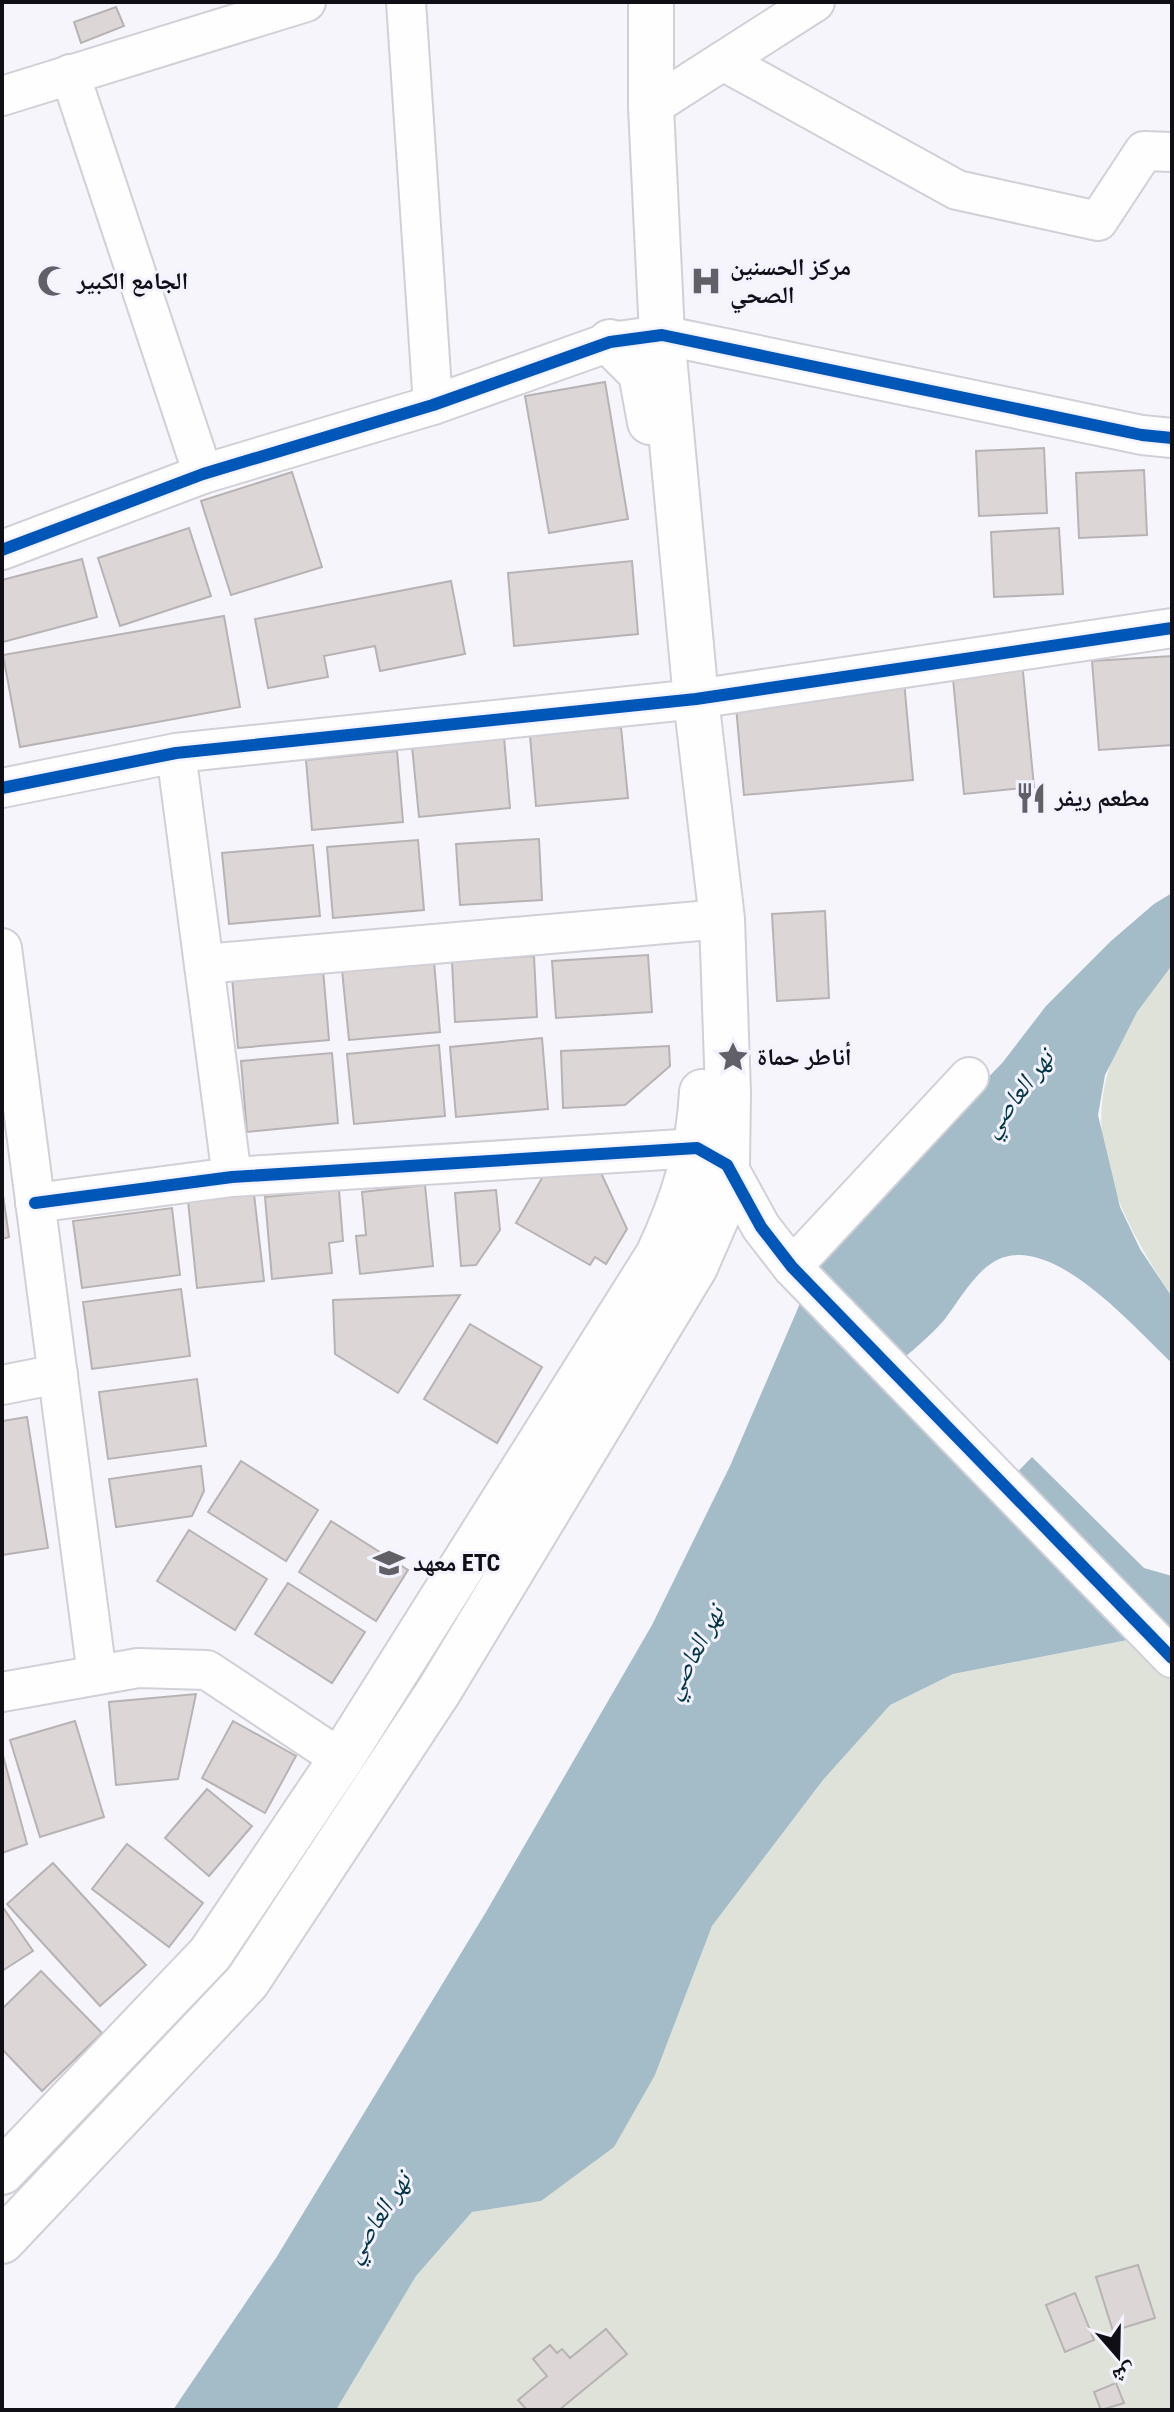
<svg xmlns="http://www.w3.org/2000/svg" width="1174" height="2412" viewBox="0 0 1174 2412" font-family="'Roboto Condensed','Noto Naskh Arabic',sans-serif">
  <rect width="100%" height="100%" fill="#f6f5fc"/>
  <!-- green -->
  <g fill="#dee2d8">
    <path d="M1172,965v332c-82,-125 -106,-211 0,-332z"/>
    <path d="M1144,1637h28v773h-836l80,-134 56,-64 69,-11 114,-126 57,-149 111,-146 67,-76 63,-30z"/>
  </g>
  <!-- water -->
  <path fill="#a4bbc8" d="M1172,893v72l-35,47 -32,63 -7,40 22,92 20,42 32,48v66c-38,-35 -124,-137 -180,-100 -19,12 -34,39 -47,56 -18,21 -42,39 -63,58l117,114 33,-34 112,111 28,8v61h-29l-190,37 -63,31 -67,75 -111,146 -57,149 -41,72 -73,54 -69,11 -56,64 -80,134h-163l103,-152 210,-346 166,-287 78,-159 84,-195 97,-113 92,-96 43,-56 65,-65 43,-37z"/>
  <!-- building -->
  <g fill="#ddd6d6" stroke="#b7b3b4" stroke-width="2">
    <path d="M116,7l8,19 -43,17 -7,-21z"/>
    <path d="M605,382l23,137 -79,14 -24,-137z"/>
    <path d="M1044,448l3,65 -68,3 -3,-65z"/>
    <path d="M1144,470l3,65 -68,3 -3,-65z"/>
    <path d="M292,472l30,95 -91,28 -30,-94z"/>
    <path d="M189,528l22,68 -91,30 -22,-68z"/>
    <path d="M1059,528l4,66 -69,3 -3,-65z"/>
    <path d="M82,559l15,58 -94,25 -1,-62z"/>
    <path d="M632,561l6,73 -124,12 -6,-73z"/>
    <path d="M451,581l14,73 -85,17 -5,-25 -51,10 4,21 -60,11 -13,-69z"/>
    <path d="M224,616l16,91 -220,40 -17,-92z"/>
    <path d="M1172,656v89l-73,5 -7,-89z"/>
    <path d="M1022,661l12,126 -70,7 -12,-126z"/>
    <path d="M904,681l9,99 -169,15 -9,-99z"/>
    <path d="M621,727l7,71 -92,8 -6,-70z"/>
    <path d="M504,737l6,71 -91,9 -7,-71z"/>
    <path d="M397,751l6,71 -91,8 -6,-70z"/>
    <path d="M539,839l3,61 -82,5 -4,-61z"/>
    <path d="M418,840l6,70 -91,8 -6,-71z"/>
    <path d="M313,845l7,71 -91,8 -7,-71z"/>
    <path d="M825,911l4,87 -52,3 -5,-87z"/>
    <path d="M648,955l4,57 -96,6 -4,-57z"/>
    <path d="M534,956l3,61 -82,5 -3,-61z"/>
    <path d="M434,961l6,71 -91,8 -7,-70z"/>
    <path d="M323,969l6,71 -91,8 -6,-71z"/>
    <path d="M542,1038l6,71 -92,8 -6,-70z"/>
    <path d="M439,1045l6,71 -91,8 -7,-70z"/>
    <path d="M669,1046l1,20 -45,39 -62,3 -2,-57z"/>
    <path d="M332,1053l6,70 -91,9 -6,-71z"/>
    <path d="M549,1166l52,7 26,56 -21,35 -11,-7 -5,8 -74,-42z"/>
    <path d="M425,1185l8,81 -73,8 -4,-38 10,-1 -4,-43z"/>
    <path d="M2,1188l7,49 -7,2z"/>
    <path d="M339,1190l4,51 -14,2 3,30 -60,6 -7,-82z"/>
    <path d="M496,1190l4,40 -24,35 -15,1 -6,-73z"/>
    <path d="M254,1194l10,87 -67,7 -9,-87z"/>
    <path d="M172,1208l8,67 -98,13 -9,-67z"/>
    <path d="M181,1289l9,67 -98,13 -9,-67z"/>
    <path d="M460,1295l-62,98 -63,-39 -2,-54z"/>
    <path d="M470,1324l72,43 -45,76 -73,-44z"/>
    <path d="M197,1379l9,67 -98,13 -9,-67z"/>
    <path d="M27,1417l21,131 -46,7v-134z"/>
    <path d="M241,1461l77,49 -32,51 -78,-49z"/>
    <path d="M201,1466l3,25 -12,25 -76,11 -7,-48z"/>
    <path d="M331,1521l77,49 -32,51 -77,-49z"/>
    <path d="M189,1530l78,49 -32,51 -78,-49z"/>
    <path d="M288,1583l77,49 -33,51 -77,-49z"/>
    <path d="M196,1694l-18,85 -62,6 -7,-83z"/>
    <path d="M75,1721l29,96 -64,20 -30,-97z"/>
    <path d="M233,1721l63,35 -31,57 -63,-35z"/>
    <path d="M2,1752l25,92 -25,9z"/>
    <path d="M207,1789l45,37 -43,50 -44,-38z"/>
    <path d="M127,1844l76,59 -34,44 -77,-58z"/>
    <path d="M53,1863l93,102 -46,41 -93,-102z"/>
    <path d="M2,1906l31,45 -31,20z"/>
    <path d="M41,1971l61,62 -60,58 -40,-42v-40z"/>
    <path d="M1138,2265l17,53 -42,13 -17,-54z"/>
    <path d="M1075,2293l19,47 -29,12 -19,-47z"/>
    <path d="M606,2329l21,25 -68,56h-32l-9,-10 29,-24 -14,-17 17,-14 7,8 5,-4 8,9z"/>
    <path d="M1116,2383l8,20 -23,7 -7,-18z"/>
  </g>
  <g fill="none" stroke-linecap="round" stroke-linejoin="round">
    <defs>
      <g id="street">
        <path d="M406,2l27,403"/>
        <path d="M723,61l234,129 141,31 46,-70 28,1"/>
        <path d="M70,74l133,400"/>
        <path d="M2,96l304,-94"/>
        <path d="M651,107l164,-105"/>
        <path d="M2,550l201,-76 230,-69 177,-63 52,-7 480,100 30,3"/>
        <path d="M176,753l56,424"/>
        <path d="M2,788l174,-35 520,-54 476,-71"/>
        <path d="M2,948l95,727"/>
        <path d="M204,964l518,-45"/>
        <path d="M35,1203l197,-26 465,-29 30,17 34,62 31,40 380,391"/>
        <path d="M792,1267l177,-190"/>
        <path d="M2,1385l56,-11"/>
        <path d="M2,1692l136,-24 69,2 134,89"/>
      </g>
      <g id="secondary">
        <path d="M610,342l31,31 9,49"/>
        <path d="M2,2172l208,-218 131,-195 317,-504c25,-53 41,-104 44,-163"/>
        <path d="M2,2241l245,-259 192,-291 256,-424 24,-55 8,-47 1,-72 -6,-174 -26,-220 -34,-364 -11,-228v-105"/>
      </g>
    </defs>
    <!-- street casing -->
    <use href="#street" stroke="#d1d0d7" stroke-width="42"/>
    <!-- secondary casing -->
    <use href="#secondary" stroke="#d1d0d7" stroke-width="48"/>
    <!-- street -->
    <use href="#street" stroke="#fefeff" stroke-width="38"/>
    <!-- secondary -->
    <use href="#secondary" stroke="#fefeff" stroke-width="44"/>
    <defs>
      <g id="cycleway">
        <path d="M2,550l201,-76 230,-69 177,-63 52,-7 480,100 30,3"/>
        <path d="M2,788l174,-35 520,-54 476,-71"/>
        <path d="M35,1203l197,-26 465,-29 30,17 34,62 31,40 380,391"/>
      </g>
    </defs>
    <!-- cycleway casing -->
    <use href="#cycleway" stroke="#f3f2ff" stroke-width="17"/>
    <!-- cycleway -->
    <use href="#cycleway" stroke="#0057b8" stroke-width="12"/>
  </g>
  <!-- icons -->
  <defs>
    <symbol id="mosque-bare" viewBox="-9 -9 18 18"><path d="M3.5-4.9A6 6 0 1 0 3.5 4.9A5 5 0 1 1 3.5-4.9Z" fill="#606066" stroke="#f3f2ff" stroke-width="2.5" paint-order="stroke"/></symbol>
    <symbol id="hospital-bare" viewBox="-9 -9 18 18"><path d="M-5-5h3v3.5h4V-5h3V5h-3V1.5h-4V5h-3Z" fill="#606066" stroke="#f3f2ff" stroke-width="2.5" paint-order="stroke"/></symbol>
    <symbol id="restaurant-bare" viewBox="-9 -9 18 18"><path d="M-5-6h1v4h1v-4h1v4h1v-4h1v5L-1.5 .5V6h-2V.5L-5-1ZM5-6V6H3V1.5H1.5Q1.5-4 5-6Z" fill="#606066" stroke="#f3f2ff" stroke-width="2.5" paint-order="stroke"/></symbol>
    <symbol id="sight-bare" viewBox="-9 -9 18 18"><path d="M0-6L1.8-2.2L6-1.7L2.9 1.2L3.7 5.4L0 3.3L-3.7 5.4L-2.9 1.2L-6-1.7L-1.8-2.2Z" fill="#606066" stroke="#f3f2ff" stroke-width="2.5" paint-order="stroke"/></symbol>
    <symbol id="university-bare" viewBox="-9 -9 18 18"><path d="M0-5L7-2L0 1L-7-2ZM-4 1L0 2.5L4 1V4Q0 6-4 4Z" fill="#606066" stroke="#f3f2ff" stroke-width="2.5" paint-order="stroke"/></symbol>
  </defs>
  <g fill-rule="evenodd">
    <use href="#mosque-bare" x="31" y="259" width="44" height="44"/>
    <use href="#hospital-bare" x="684" y="259" width="44" height="44"/>
    <use href="#restaurant-bare" x="1009" y="776" width="44" height="44"/>
    <use href="#sight-bare" x="711" y="1035" width="44" height="44"/>
    <use href="#university-bare" x="367" y="1541" width="44" height="44"/>
  </g>
  <g text-anchor="middle" dominant-baseline="central" stroke-width="6" stroke-linejoin="round" paint-order="stroke">
    <!-- poi labels -->
    <g font-size="24" font-weight="bold" fill="#100f16" stroke="#f3f2ff" text-anchor="start">
      <text x="730" y="267">مركز الحسنين<tspan x="730" dy="28">الصحي</tspan></text>
      <text x="77" y="281">الجامع الكبير</text>
      <text x="1055" y="798">مطعم ريفر</text>
      <text x="757" y="1057">أناطر حماة</text>
      <text x="413" y="1563">معهد ETC</text>
    </g>
    <!-- water labels -->
    <g font-size="26" font-style="italic" fill="#034" stroke="#f3f2ff">
      <text transform="translate(1017 1093) rotate(-53)">نهر العاصي</text>
      <text transform="translate(693 1652) rotate(-62)">نهر العاصي</text>
      <text transform="translate(377 2217) rotate(-57)">نهر العاصي</text>
    </g>
  </g>
  <!-- border -->
  <rect width="1174" height="2412" fill="none" stroke="#100f16" stroke-width="8"/>
  <!-- north arrow -->
  <g transform="translate(1118 2356) rotate(160)" stroke="#f3f2ff" stroke-width="6" paint-order="stroke">
  <path d="M0-6L14 30L0 20L-14 30Z" fill="#100f16"/>
  <text y="-12" font-size="22" font-weight="bold" text-anchor="middle" fill="#100f16">ش</text>
  </g>
</svg>
